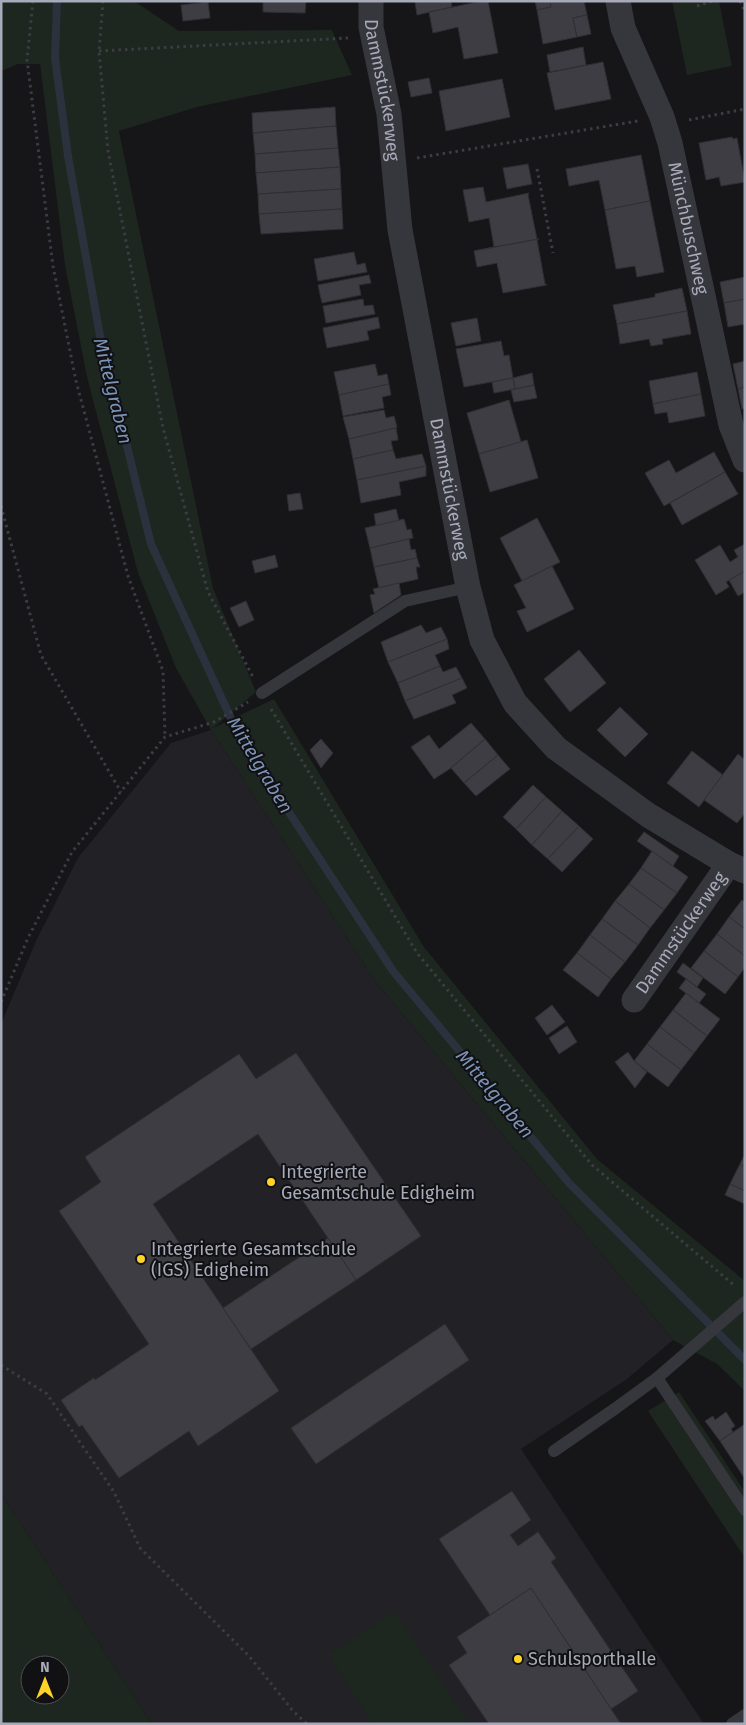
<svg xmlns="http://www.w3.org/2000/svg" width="746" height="1725" viewBox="0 0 746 1725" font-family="'Fira Sans',sans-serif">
  <rect width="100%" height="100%" fill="#161518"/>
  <!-- built -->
  <path fill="#222125" d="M211,730l164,251 298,359 -46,39 -106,70 183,275h-552l-151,-230v-470l35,-83 42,-83 93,-115z"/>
  <!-- green -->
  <g fill="#1d261f" fill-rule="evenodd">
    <path d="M1,1h133l45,30 153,-1 20,45 -155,32 -78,24 94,457 43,104 -43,36 61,-29 150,248 173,212 148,122v110l-28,-27 -44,-24 -298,-359 -164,-251 -35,-62 -38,-95 -51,-196 -22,-112 -25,-201h-22l-17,7z"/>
    <path d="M672,1h47l13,65 -45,9z"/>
    <path d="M679,1392l66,100v66l-97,-147z"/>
    <path d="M1,1494l151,230h-149l-2,-22zM30,1665h30v30h-30z"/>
    <path d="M395,1611l75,113h-97l-45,-69z"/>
  </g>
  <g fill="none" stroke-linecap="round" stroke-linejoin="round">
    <!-- stream -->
    <path stroke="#2b323d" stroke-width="8" d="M57,1l-2,57 13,98 32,180 51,208 88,192 154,235 176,212 176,177"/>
  </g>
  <!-- building -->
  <g fill="#3d3d43" stroke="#302f34">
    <path d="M263,1h43l-1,12 -42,-1z"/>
    <path d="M420,1h31l1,6 -35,8 -2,-13z"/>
    <path d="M482,1h6l10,52 -34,6 -6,-32 -25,6 -4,-21z"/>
    <path d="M535,1h15l1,6 -14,3z"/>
    <path d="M550,1h34l3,14 -14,3 4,19 -34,7 -6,-34 14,-3z"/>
    <path d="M208,2l2,16 -27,3 -2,-16z"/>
    <path d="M587,15l4,19 -14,3 -4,-19z"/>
    <path d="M583,47l3,18 -36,7 -3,-17z"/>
    <path d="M603,62l8,37 -56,11 -8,-37z"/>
    <path d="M429,78l3,15 -21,4 -3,-15z"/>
    <path d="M502,79l8,38 -64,14 -7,-40z"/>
    <path d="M335,107l1,19 -83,7 -1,-20z"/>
    <path d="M336,126l2,22 -83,6 -2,-21z"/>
    <path d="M732,137l1,2 4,-1 8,44 -24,4 -2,-9 -13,3 -7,-37z"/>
    <path d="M338,148l2,19 -84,6 -1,-19z"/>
    <path d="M641,155l9,46 -45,9 -6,-30 -30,6 -3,-17z"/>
    <path d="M528,164l4,20 -25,5 -4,-21z"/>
    <path d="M340,167l1,22 -83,5 -2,-21z"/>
    <path d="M483,187l3,15 43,-9 -1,2 9,44h1l-64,12 20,-4 -5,-29 -20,4 -6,-32z"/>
    <path d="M341,189l1,20 -83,5 -1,-20z"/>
    <path d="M650,201l14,71 -27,5 -2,-11 -19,3 -11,-59z"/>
    <path d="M342,209l1,20 -82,5 -2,-20z"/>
    <path d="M539,239l-2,1 8,44 2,1 -44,8 -6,-30 -20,4 -3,-16z"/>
    <path d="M354,252l3,13 8,-2 2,9 -49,9 -4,-22z"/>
    <path d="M369,275l2,8 -12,2 2,10 -39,8 -4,-18z"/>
    <path d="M745,277v22l-21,4 -4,-21z"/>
    <path d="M682,288l5,23 -70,13 -4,-19 42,-8v-3z"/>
    <path d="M363,299l1,7 9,-1 2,9 -49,9 -3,-17z"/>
    <path d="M745,299v25l-17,3 -4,-24z"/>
    <path d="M687,311l4,23 -29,5 1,5 -12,2 -2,-7 -29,5 -3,-20z"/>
    <path d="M378,317l2,11 -13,3 2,9 -42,8 -4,-20z"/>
    <path d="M477,318l4,23 -25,5 -5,-23z"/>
    <path d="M501,341l3,15 5,-1 4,23 -49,9 -8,-38z"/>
    <path d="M745,361v26l-7,2 -5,-25z"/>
    <path d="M375,364l3,12 9,-2 2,10 -50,11 -5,-23z"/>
    <path d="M697,372l4,22 -48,10 -4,-23z"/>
    <path d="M532,373l2,12 -19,4 -2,-11z"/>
    <path d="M513,378l2,11 -21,4 -2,-11z"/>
    <path d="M389,384l2,11 -9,2 2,11 -41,8 -4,-21z"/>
    <path d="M534,385l3,13 -23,4 -3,-12z"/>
    <path d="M745,387v21l-3,1 -4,-20z"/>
    <path d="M701,394l4,22 -36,7 -2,-11 -12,2 -2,-10z"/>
    <path d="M509,400l12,42 -42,12 -12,-41z"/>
    <path d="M384,410l2,8 8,-2 3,11 -1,1 -47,11 -6,-22z"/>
    <path d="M396,428l2,12 -7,1 2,9 -40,9 -4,-20z"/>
    <path d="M527,440l11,38 -48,14 -11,-38z"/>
    <path d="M393,450l3,9 26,-5 4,12 -69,14 -4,-21z"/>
    <path d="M714,452l11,20 -61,34 -19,-33 24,-13 7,13z"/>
    <path d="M426,466v10l-27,6 2,13 -40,8 -4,-23z"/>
    <path d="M725,472l13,22 -56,31 -12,-22z"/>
    <path d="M300,493l3,16 -14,2 -2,-16z"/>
    <path d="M396,509l3,12 -23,5 -2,-12z"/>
    <path d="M537,518l23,44 -38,19 -22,-43z"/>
    <path d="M404,519l3,11 4,-1 2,9 -43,10 -5,-20z"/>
    <path d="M409,539l2,11 4,-1 2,9 -43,9 -4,-19z"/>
    <path d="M745,544v27l-19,11 3,5 -13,8 -21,-35 25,-15 10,17 8,-5 -4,-7z"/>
    <path d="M275,555l3,12 -23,6 -3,-12z"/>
    <path d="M417,558l3,9h-4l2,12 -39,9 -5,-21z"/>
    <path d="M552,566l22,43 -47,23 -10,-21 9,-3 -12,-23z"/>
    <path d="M745,571v21l-7,4 -9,-16z"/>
    <path d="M399,583l2,12 -27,18 -4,-18 5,-1 -2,-5z"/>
    <path d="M246,601l8,19 -15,7 -9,-19z"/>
    <path d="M421,625l5,8 15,-6 6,12 -59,23 -7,-20z"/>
    <path d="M447,639l2,10 -14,6 5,11 -42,17 -10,-21z"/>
    <path d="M579,650l27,33 -36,29 -26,-33z"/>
    <path d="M440,666l3,6 13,-5 6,11 -57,23 -7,-18z"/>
    <path d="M462,678l5,10 -15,7 4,8 -42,16 -9,-18z"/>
    <path d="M620,707l28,27 -23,23 -28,-27z"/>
    <path d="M471,723l14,16 -34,29 -17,11 -23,-32 18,-12 10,14z"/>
    <path d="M321,739l12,14 -12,15 -11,-18z"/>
    <path d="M485,739l13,16 -34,28 -13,-15z"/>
    <path d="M692,751l31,24 -24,32 -32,-24z"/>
    <path d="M738,754l7,6v53l-8,10 -33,-23z"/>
    <path d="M498,755l12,14 -34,27 -12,-13z"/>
    <path d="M533,785l13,12 -30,32 -13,-12z"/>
    <path d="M546,797l16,14 -30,34 -16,-16z"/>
    <path d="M562,811l17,15 -31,33 -16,-14z"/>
    <path d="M579,826l14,13 -31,33 -14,-13z"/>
    <path d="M644,832l35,24 -6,10 -36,-25z"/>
    <path d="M652,851l36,26 -11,16 -36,-25z"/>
    <path d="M641,868l36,25 -13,17 -35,-26z"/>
    <path d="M629,884l35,26 -14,18 -35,-27z"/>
    <path d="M742,900l3,2v27l-16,-12z"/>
    <path d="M615,901l35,27 -12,17 -36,-26z"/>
    <path d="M729,917l16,12v27l-28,-22z"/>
    <path d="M602,919l36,26 -13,17 -35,-27z"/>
    <path d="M717,934l28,22v11l-7,10 -34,-26z"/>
    <path d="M590,935l35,27 -14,17 -34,-26z"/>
    <path d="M704,951l34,26 -13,17 -34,-26z"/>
    <path d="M577,953l34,26 -13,18 -35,-27z"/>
    <path d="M683,963l20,15 -6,9 -20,-15z"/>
    <path d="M686,979l20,15 -7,9 -20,-15z"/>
    <path d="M686,993l34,26 -13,17 -34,-26z"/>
    <path d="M552,1005l13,17 -18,13 -12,-17z"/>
    <path d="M673,1010l34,26 -13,17 -34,-26z"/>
    <path d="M567,1026l10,16 -18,12 -10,-16z"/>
    <path d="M660,1027l34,26 -13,17 -34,-26z"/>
    <path d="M647,1044l34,26 -13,17 -34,-26z"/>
    <path d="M628,1052l6,9 13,11 -12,16 -20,-26z"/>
    <path d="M296,1053l125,183 -65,44 -98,-146 -105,70 126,187 -81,55 -9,-15 -70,47 -37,-53 -3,2 -18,-27 33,-22 1,2 54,-36 -90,-133 42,-29 -16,-25 154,-103 17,25z"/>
    <path d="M745,1154v13l-5,-3z"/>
    <path d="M740,1164l5,3v24l-15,-7z"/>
    <path d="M730,1184l15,7v13l-20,-9z"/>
    <path d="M328,1238l28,42 -105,69 -28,-41z"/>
    <path d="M445,1324l24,36 -153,104 -25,-36z"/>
    <path d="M726,1412l9,14 -4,3 2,3 -13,9 -15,-20 8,-5 2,4z"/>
    <path d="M745,1424v55l-25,-38z"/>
    <path d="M512,1491l19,29 -21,15 8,11 20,-14 18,26 -5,4 87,129 -27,18 -80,-121 -41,27 -51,-76z"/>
    <path d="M531,1588l80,121 10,15h-132l-40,-59 18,-12 -10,-16z"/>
  </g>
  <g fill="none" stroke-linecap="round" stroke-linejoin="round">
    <!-- path -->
    <g stroke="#3c3d44" stroke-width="3" stroke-dasharray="2.5 4" stroke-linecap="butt">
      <path d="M33,1l-6,59 26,206 23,115 52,195 35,95 2,66"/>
      <path d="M103,1l-4,50 9,100 55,277 45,164 45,85"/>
      <path d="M740,1l5,10"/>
      <path d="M697,6l16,-5"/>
      <path d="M99,51l249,-13"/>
      <path d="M689,120l56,-11"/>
      <path d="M417,158l221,-37"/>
      <path d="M537,169l16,84"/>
      <path d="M1,506l40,149 80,137"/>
      <path d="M271,709l146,244 175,212 143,121"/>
      <path d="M1,1002l27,-64 44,-86 93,-115 49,-15 34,-20"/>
      <path d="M1,1365l46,29 67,98 26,56 109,108 44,55 14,13"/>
    </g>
    <!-- service -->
    <g stroke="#36363d" stroke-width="12">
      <path d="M262,693l143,-92 63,-14"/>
      <path d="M657,1378l88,132"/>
      <path d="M554,1451l62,-43 41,-30 88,-76"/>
      <path d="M732,1724l13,-9"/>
    </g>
    <!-- minor -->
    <g stroke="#36363d" stroke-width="25">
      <path id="s1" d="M371,1v26l18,87 11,116 68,357 14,53 33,63 41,45 92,67 81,49 16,7"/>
      <path id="s2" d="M618,1l5,27 39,89 8,26 61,282 14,35"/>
      <path id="s3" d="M634,1000l95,-136"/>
    </g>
  </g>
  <!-- markers -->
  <g fill="#fed227" stroke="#111013" stroke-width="2">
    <circle cx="271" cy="1182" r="5"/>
    <circle cx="141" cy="1259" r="5"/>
    <circle cx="518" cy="1659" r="5"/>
  </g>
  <g text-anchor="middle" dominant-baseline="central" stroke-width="4" stroke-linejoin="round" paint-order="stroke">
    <!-- street labels -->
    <g font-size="18" fill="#a7aab9" stroke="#111013">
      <text stroke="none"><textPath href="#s1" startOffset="90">Dammstückerweg</textPath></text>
      <text stroke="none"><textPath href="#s2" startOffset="239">Münchbuschweg</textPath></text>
      <text stroke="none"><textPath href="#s1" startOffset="495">Dammstückerweg</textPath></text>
      <text stroke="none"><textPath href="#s3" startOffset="82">Dammstückerweg</textPath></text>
    </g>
    <!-- poi labels -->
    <g font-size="18" fill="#a7aab9" stroke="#111013" text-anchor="start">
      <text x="281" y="1172">Integrierte<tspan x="281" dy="21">Gesamtschule Edigheim</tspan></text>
      <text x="151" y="1249">Integrierte Gesamtschule<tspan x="151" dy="21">(IGS) Edigheim</tspan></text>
      <text x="528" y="1659">Schulsporthalle</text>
    </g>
    <!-- water labels -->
    <g font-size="19" font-style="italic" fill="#7b93b6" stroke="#111013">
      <text transform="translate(113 391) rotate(76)">Mittelgraben</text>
      <text transform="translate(260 765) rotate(59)">Mittelgraben</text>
      <text transform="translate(495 1094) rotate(50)">Mittelgraben</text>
    </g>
  </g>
  <!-- border -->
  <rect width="746" height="1725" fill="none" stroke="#a7aab9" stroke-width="5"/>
  <!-- north arrow -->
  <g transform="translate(45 1680)"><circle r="24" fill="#111013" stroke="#4d4e55"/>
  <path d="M0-4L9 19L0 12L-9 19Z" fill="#fed227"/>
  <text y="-8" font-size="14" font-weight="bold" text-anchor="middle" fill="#a7aab9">N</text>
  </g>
</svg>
